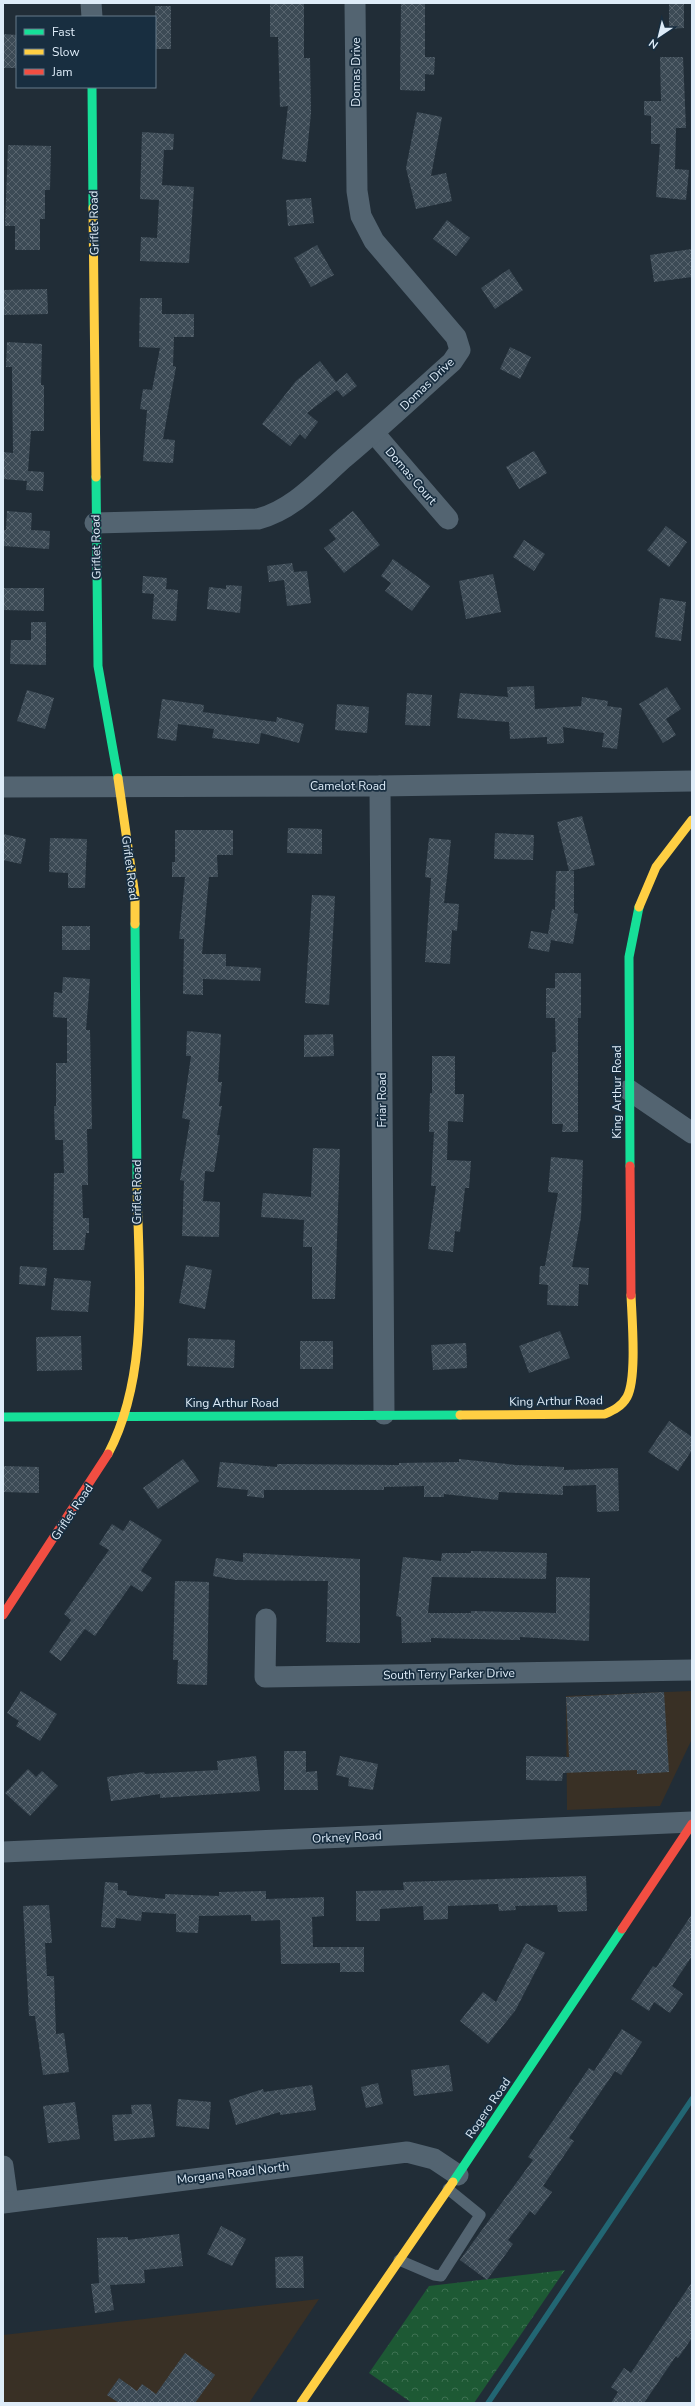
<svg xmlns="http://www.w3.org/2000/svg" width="695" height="2406" viewBox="0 0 695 2406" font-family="'Nunito Sans',sans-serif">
  <defs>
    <pattern id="forest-crowns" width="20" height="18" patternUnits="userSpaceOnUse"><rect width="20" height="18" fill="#1d5934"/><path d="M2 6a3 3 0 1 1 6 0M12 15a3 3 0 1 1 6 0" fill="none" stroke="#3d7152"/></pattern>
    <pattern id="building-cross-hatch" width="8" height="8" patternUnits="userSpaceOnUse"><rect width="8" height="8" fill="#3c4a55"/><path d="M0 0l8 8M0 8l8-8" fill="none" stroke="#58646e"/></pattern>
  </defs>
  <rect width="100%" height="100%" fill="#212d37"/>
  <!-- commercial -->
  <g fill="#393025">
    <path d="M692,1691v48l-32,67 -93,4 -1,-114z"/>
    <path d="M319,2299l-70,104h-246v-68z"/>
  </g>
  <!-- forest -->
  <path fill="url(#forest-crowns)" d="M565,2270l-91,133h-62l-43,-30 60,-87z"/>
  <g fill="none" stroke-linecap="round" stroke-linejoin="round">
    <!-- stream -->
    <path stroke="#226673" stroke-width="5.5" d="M488,2403l204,-304"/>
  </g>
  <!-- building -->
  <g fill="url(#building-cross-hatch)">
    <path d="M270,3h34v55h6l1,55 -5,49 -24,-3 6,-53 -8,1 -2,-70h-8z"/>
    <path d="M401,3h24v54h10l-1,18 -9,-1v17l-25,-1z"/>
    <path d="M669,3h15v25l-15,1z"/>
    <rect x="155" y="6" width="16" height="43"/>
    <path d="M3,34l14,1v33h-14z"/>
    <path d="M660,57h23l3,71h-10l-1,41 14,1 -3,30 -30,-3 4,-53h-9v-28l-7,-1v-14h17z"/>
    <path d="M417,112l25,5 -11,59 15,-3 6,28 -36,8 -10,-41z"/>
    <path d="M142,132l32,2 -1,16h-9l-2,35 32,2 -5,76 -49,-2 1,-24 16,1 2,-38 -19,-1z"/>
    <path d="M8,145l43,1 -1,44h-5v29h-5v31h-25v-24h-10z"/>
    <path d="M311,198l3,25 -26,3 -2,-26z"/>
    <path d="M447,220l23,18 -14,18 -23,-17z"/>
    <path d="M317,245l17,30 -23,12 -17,-29z"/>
    <path d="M692,249v28l-38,5 -4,-27z"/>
    <path d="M509,269l14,21 -28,19 -14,-21z"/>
    <path d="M47,289l1,25 -45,1v-25z"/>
    <path d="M140,298h22v16h32v23h-20l-1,29 3,1 -13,72 12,1 -2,23 -30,-2 4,-51 -7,-1 3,-20 9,1 8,-42 -21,-1z"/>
    <path d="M7,342l35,2 -1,41h3v46h-13l-3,40 16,1 -1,19 -17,-1 1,-9 -24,-2v-27l10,1 -1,-86h-6z"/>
    <path d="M510,347l21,10 -11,22 -20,-10z"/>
    <path d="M320,361l16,21 11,-9 10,13 -14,11 -6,-7 -30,23 11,9 -13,17 -5,-5 -10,12 -28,-22 34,-43z"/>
    <path d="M534,451l13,22 -28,16 -13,-22z"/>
    <path d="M7,511l25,2 -1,17 19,1 -1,18 -46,-3v-16h3z"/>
    <path d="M353,511l27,34 -36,28 -20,-25 12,-9 -7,-9z"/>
    <path d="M666,526l21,16 -18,25 -22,-17z"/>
    <path d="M524,540l21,14 -11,17 -21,-14z"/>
    <path d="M393,559l37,27 -18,25 -27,-20 6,-8 -10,-7z"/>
    <path d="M292,563l2,9 13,-1 4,32 -24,3 -3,-26 -15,2 -2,-16z"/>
    <path d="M493,574l8,38 -35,7 -7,-38z"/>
    <path d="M143,576l24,2 -1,11 12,1 -2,31 -24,-2 2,-25 -12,-1z"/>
    <path d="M226,585l16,1 -2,27 -33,-4 2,-22 17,2z"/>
    <path d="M3,588h41v23l-41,-1z"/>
    <path d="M660,598l26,4 -5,39 -26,-4z"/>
    <path d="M31,622h15v43l-36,-1 1,-24h20z"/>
    <path d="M534,686l1,23 46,-3 1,-9 26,4 -1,5 15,2 -5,41 -15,-2 2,-14 -41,-6 1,16 -17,1v-7l-37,2 -1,-17 -52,-4 3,-25 48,4 -1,-10z"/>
    <path d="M667,687l14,22 -15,10 10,16 -13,8 -24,-39z"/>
    <path d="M27,690l27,8 -9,31 -28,-8z"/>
    <path d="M407,693l25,2 -2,31 -25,-1z"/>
    <path d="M162,699l42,6 -1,7 73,10 1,-5 27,7 -5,19 -38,-10 -2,11 -47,-6 2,-9 -36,-5 -2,17 -19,-3z"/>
    <path d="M337,704l32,3 -2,26 -32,-3z"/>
    <path d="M582,816l13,49 -25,6h4v42l4,1 -5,30 -22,-4 -2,12 -21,-4 3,-17 17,3 4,-25 3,1 1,-39h13l-12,-49z"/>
    <path d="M288,828l34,1v25l-35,-1z"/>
    <path d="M175,830h58v25h-16l1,22h-9l-7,77h24v12l35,2 -1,13 -57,-2v16l-20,-1 1,-55h-5l6,-62h-13v-15h3z"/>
    <path d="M495,833l39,2 -1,25 -39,-1z"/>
    <path d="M3,834l23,5 -5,25 -18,-4z"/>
    <path d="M50,838l37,1 -2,49h-17v-15l-19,-1z"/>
    <path d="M429,838l22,2 -7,63 15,1 -2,27 -5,-1 -2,34 -25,-2 6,-84 -6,-1z"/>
    <path d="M312,895l23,1 -6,109 -24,-2z"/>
    <rect x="62" y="926" width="28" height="24"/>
    <path d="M555,973h26v45h-3v114h-16l1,-8h-11v-72h4l-1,-34h-9v-30h9z"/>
    <path d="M63,977l27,2 -4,51h4l2,99h-5l1,56h-6l1,33h6v15h-3l-2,17h-31l1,-77h10l-1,-33h-8l-1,-34h2v-43h11v-45l-14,-1 1,-25 8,1z"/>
    <path d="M187,1031l34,3 -3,48h4l-3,24h3l-5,29h3l-6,37 -9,-1 -2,30 17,1 -1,35 -37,-1 2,-55 -4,-1 10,-60 -8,-2 9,-62h-5z"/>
    <path d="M333,1034l1,22 -30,1v-22z"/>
    <path d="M432,1056h23v38h9l-1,28 -15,-1 -1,39 24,1 -2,27h-4l-5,44 -5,-1 -2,21 -25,-3 8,-63h-5l3,-54h-5l1,-39h2z"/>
    <path d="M313,1148l27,1 -5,150h-23v-52h-9l1,-27 -43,-3 2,-24 48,4z"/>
    <path d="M551,1157l32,3 -2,57 -9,50 17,1 -1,17 -9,-1 -1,22 -31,-1 1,-20 -9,-1 1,-18h5l13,-73 -10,-1z"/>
    <path d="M186,1265l26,5 -7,39 -26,-6z"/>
    <path d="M20,1266l27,2 -2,18 -26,-2z"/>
    <path d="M54,1278l37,3 -3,31 -37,-2z"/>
    <path d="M560,1331l10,27 -41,15 -10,-27z"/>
    <path d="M81,1336l1,34 -45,1 -1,-34z"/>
    <path d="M188,1338l47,2 -1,28 -47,-2z"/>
    <rect x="300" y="1341" width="33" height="28"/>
    <path d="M466,1343l1,25 -34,2 -2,-25z"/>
    <path d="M669,1421l23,16v13l-14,21 -30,-19z"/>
    <path d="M183,1459l16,22 -41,28 -15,-21z"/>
    <path d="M459,1459l57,6 48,2v3l54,-2 1,43 -22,1 -1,-27 -33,1v9l-64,-3 -1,8 -54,-6v3h-20v-11l-40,1v3h-120v8l-17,-2 1,-6 -31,-3 3,-25 57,5v-3l122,1v-2l60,-1z"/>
    <path d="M3,1466l36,1v26l-36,-1z"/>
    <path d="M130,1520l32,20 -21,31 11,7 -10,14 -11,-7 -36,51 -10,-7 -24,32 -12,-9 22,-32 -7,-6 45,-64 -10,-6 13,-20 11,7z"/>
    <path d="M471,1551l76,2 -1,26 -114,-2 -4,36h43v-2l85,2v-36l34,1 -1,63 -69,-4v3l-89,-2v4l-29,1 -1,-26 -5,-1 7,-59 38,4 1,-8h29z"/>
    <path d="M243,1553l117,6v84l-34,-1 2,-61 -92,-1 -23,-4 3,-18 27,4z"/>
    <path d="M175,1581l34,1 -2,103 -30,-1 1,-24h-5z"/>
    <path d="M21,1691l36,23 -17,27 -24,-15 3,-5 -12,-8z"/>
    <path d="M664,1692l5,80 -32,2v-4l-74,3 -1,8 -36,-1v-24l43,1 -3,-60z"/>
    <path d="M284,1751h22v21l11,-1 1,19h-34z"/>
    <path d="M256,1756l4,35 -100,7v-4l-49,7 -4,-24 37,-5 1,2 73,-4 -1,-9z"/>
    <path d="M340,1756l38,8 -5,26 -25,-4 1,-8 -13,-3z"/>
    <path d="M28,1769l8,8 6,-6 16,15 -28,30 -25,-23z"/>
    <path d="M586,1876l1,35 -29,1 -1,-7 -42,1 1,4 -17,1 -1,-7 -50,2v13l-24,1 -1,-14 -43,3v12h-24v-30l48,-1 -1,-8z"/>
    <path d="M105,1882l13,1v7l9,1v4l38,4v-5l54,2v-4l47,-1v8l58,-2v19l-12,1 1,30h51v25h-24v-9l-59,1 -1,-44 -29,1v-6l-52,1 -1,17 -22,-1v-18l-34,-2 -1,9 -25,-3 -1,10 -14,-1z"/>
    <path d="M49,1905l3,38h-7l2,33h7l2,58 8,-1 5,39 -26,3 -8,-59h-6l-6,-110z"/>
    <path d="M692,1914v42l-20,30 11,8 -13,19 -16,-11 -5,9 -18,-12 22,-33 3,2z"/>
    <path d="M526,1943l19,10 -30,58 -27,33 -28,-23 23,-29 13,10z"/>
    <path d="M622,2029l20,13 -21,33 -6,-4 -46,67 5,3 -31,45 9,6 -17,23 -5,-4 -22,29 5,4 -26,36 -27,-20 73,-100 -5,-3 61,-89 5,3z"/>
    <path d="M449,2065l4,26 -39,5 -3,-26z"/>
    <path d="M378,2083l5,21 -17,4 -5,-21z"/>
    <path d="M312,2085l4,25 -36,5v-3l-44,13 -7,-25 34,-11 1,3z"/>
    <path d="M178,2099l33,3 -2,27 -33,-3z"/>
    <path d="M75,2102l5,37 -32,4 -5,-37z"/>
    <path d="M151,2104l4,33 -41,4 -2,-26 20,-1 -1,-9z"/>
    <path d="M221,2226l25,13 -14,27 -25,-12z"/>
    <path d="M179,2234l4,32 -39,4 1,13 -35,2 4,25 -19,3 -4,-29 8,-1 -2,-45 31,-1v3z"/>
    <path d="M303,2256l1,32h-28l-1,-31z"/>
    <path d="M692,2282v56l-14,20 -2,-2 -32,47h-33l7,-11 -7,-5 13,-19 7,5z"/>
    <path d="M185,2353l30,22 -20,28h-76l-12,-8 12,-17 18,13 5,-7 14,10z"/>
  </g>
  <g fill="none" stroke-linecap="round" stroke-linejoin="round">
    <!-- lane -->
    <path stroke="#536471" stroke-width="11" d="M399,2260l35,15 7,1 39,-61 -32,-26"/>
    <!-- street -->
    <g stroke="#536471" stroke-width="21">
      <path d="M91,3l1,14"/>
      <path d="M374,433l74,86"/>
      <path d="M95,523l163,-4c35,-9 60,-38 86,-61 37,-31 72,-64 108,-96l8,-12 -4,-13 -82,-96 -13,-25 -4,-25 -2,-188"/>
      <path d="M380,786l4,628"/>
      <path d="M3,787l377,-1 312,-5"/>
      <path d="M629,1090l63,43"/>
      <path d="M266,1619l-1,58 427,-7"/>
      <path d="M3,1852l689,-30"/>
      <path d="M3,2166l5,36"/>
      <path d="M3,2203l404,-51 27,7 24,16"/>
    </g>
    <!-- fast -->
    <g stroke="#16e098" stroke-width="9">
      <path d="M92,87l1,121"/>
      <path d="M96,477l2,189 20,112"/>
      <path d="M135,924l2,258"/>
      <path d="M630,1166l-1,-209 10,-50"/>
      <path d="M3,1417l457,-2"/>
      <path d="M453,2182l169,-253"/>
    </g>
    <!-- slow -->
    <g stroke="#ffcf43" stroke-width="9">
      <path d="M93,208l3,269"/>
      <path d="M118,778l17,118v28"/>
      <path d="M639,907l17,-40 36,-47"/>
      <path d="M460,1415l145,-1c9,-4 17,-8 22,-17 10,-18 5,-78 4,-102"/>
      <path d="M108,1454c43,-82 30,-183 29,-272"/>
      <path d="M301,2403l152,-221"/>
    </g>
    <!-- jam -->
    <g stroke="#f24e42" stroke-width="9">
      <path d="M630,1166l1,129"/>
      <path d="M3,1615l105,-161"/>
      <path d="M622,1929l70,-105"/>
    </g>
  </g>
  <g text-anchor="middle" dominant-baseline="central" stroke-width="3.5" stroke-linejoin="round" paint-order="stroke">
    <!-- street labels -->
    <g font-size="12" fill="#deecf8" stroke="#182e40">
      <text transform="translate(356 72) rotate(-90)">Domas Drive</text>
      <text transform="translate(94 223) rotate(-91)">Griflet Road</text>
      <text transform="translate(427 384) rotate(-44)">Domas Drive</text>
      <text transform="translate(411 476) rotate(49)">Domas Court</text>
      <text transform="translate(96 547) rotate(-91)">Griflet Road</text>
      <text x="348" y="786">Camelot Road</text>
      <text transform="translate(130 868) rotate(83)">Griflet Road</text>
      <text transform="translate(617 1092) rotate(-90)">King Arthur Road</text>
      <text transform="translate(382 1100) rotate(-90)">Friar Road</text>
      <text transform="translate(137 1192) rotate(-90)">Griflet Road</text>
      <text transform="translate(556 1401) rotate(-1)">King Arthur Road</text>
      <text x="232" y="1403">King Arthur Road</text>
      <text transform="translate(72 1512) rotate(-56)">Griflet Road</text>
      <text transform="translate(449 1674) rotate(-1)">South Terry Parker Drive</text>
      <text transform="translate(347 1837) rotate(-3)">Orkney Road</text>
      <text transform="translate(488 2108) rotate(-56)">Rogero Road</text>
      <text transform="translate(233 2173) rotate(-7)">Morgana Road North</text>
    </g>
  </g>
  <!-- border -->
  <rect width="695" height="2406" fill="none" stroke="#deecf8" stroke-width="8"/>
  <!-- legend -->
  <rect x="16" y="16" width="140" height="72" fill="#182e40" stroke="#677a8a"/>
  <rect x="24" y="29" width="20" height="6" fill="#16e098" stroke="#677a8a"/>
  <text x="52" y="36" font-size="12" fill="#deecf8">Fast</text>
  <rect x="24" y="49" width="20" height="6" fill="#ffcf43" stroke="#677a8a"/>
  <text x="52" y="56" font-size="12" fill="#deecf8">Slow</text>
  <rect x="24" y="69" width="20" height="6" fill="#f24e42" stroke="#677a8a"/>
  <text x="52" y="76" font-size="12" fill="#deecf8">Jam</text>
  <!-- north arrow -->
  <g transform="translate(659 36) rotate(215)" stroke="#182e40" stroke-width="3" paint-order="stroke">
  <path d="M0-3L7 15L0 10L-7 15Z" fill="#deecf8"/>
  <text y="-6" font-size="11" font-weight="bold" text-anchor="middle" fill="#deecf8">N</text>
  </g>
</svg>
